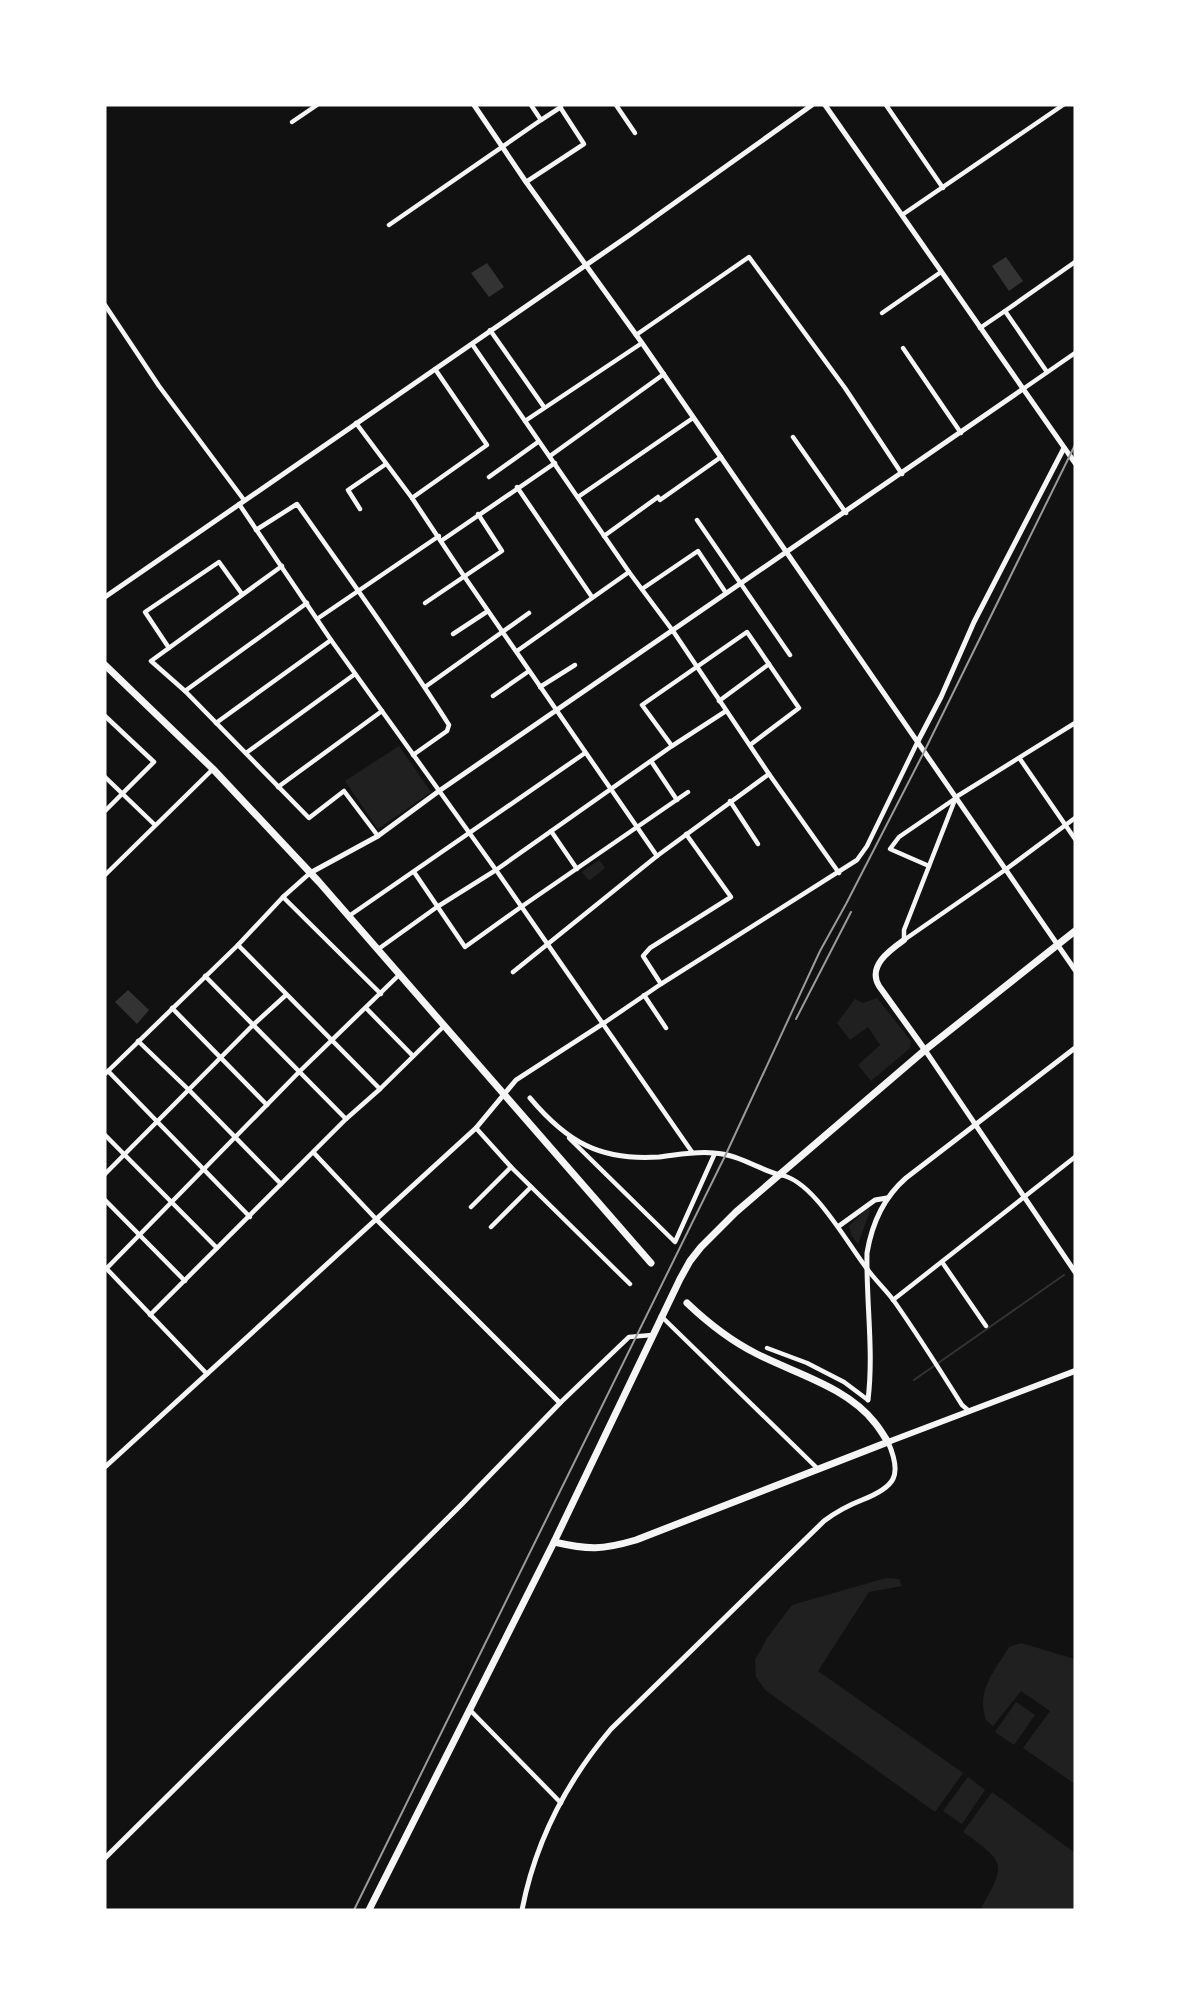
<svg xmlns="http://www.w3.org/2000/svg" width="1180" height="2015" viewBox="0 0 1180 2015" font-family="'Nunito Sans',sans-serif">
  <rect width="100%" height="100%" fill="#111"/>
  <!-- green -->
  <g fill="#202020">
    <path d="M399,746l32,46 -53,37 -33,-48z"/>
    <path d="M599,860l6,8 -16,13 -7,-9z"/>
    <path d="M877,998l34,43 -1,7 -39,33 -13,-16 22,-20 -12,-18 -18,13 -13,-17 18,-24 8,4z"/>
    <path d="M868,1207l2,4 -12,33 -6,-8 -3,-10z"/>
    <path d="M886,1578l13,1 3,7 -33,6 -51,79 145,102 -28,39 -170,-122 -9,-13 -1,-17 13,-23 24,-32z"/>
    <path d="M1021,1643l54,16v125l-52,-36 27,-37 -29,-20 -28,35 -7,-6c-10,-29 8,-48 23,-73z"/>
    <path d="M1016,1702l19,13 -21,30 -19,-13z"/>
    <path d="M968,1777l17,13 -23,34 -19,-13z"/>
    <path d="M992,1792l83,61v57h-95c26,-46 27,-47 -17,-78z"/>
  </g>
  <!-- water -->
  <g fill="#333">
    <path d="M1006,257l17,24 -14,10 -17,-25z"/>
    <path d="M487,263l17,24 -15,10 -18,-24z"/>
    <path d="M128,990l21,20 -12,14 -22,-22z"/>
  </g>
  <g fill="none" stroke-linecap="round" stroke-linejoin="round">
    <!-- stream -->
    <path stroke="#333" stroke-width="2" d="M914,1380l150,-105"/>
    <!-- minor -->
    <g stroke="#f5f5f5" stroke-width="4.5">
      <path d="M531,105l10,15 20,-13"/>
      <path d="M616,105l19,28"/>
      <path d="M886,105l57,83"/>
      <path d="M292,122l25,-17"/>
      <path d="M526,182l58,-38 -24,-37"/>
      <path d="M902,215l161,-110"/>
      <path d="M389,225l152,-105"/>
      <path d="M105,305l54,81 85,114"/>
      <path d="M1005,311l70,-49"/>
      <path d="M882,313l59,-41"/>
      <path d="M980,328l25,-17 42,61"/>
      <path d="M490,330l54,77"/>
      <path d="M636,335l113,-78 96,131 57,86"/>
      <path d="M472,344l157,228 44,59 96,143 70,99"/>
      <path d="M903,348l58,85"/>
      <path d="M1023,389l52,-36"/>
      <path d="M525,421l117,-78"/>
      <path d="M356,423l56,75 52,78 193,280"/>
      <path d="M793,437l53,76"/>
      <path d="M550,456l114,-82"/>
      <path d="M489,477l49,-35"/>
      <path d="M517,487l75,110"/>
      <path d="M578,497l115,-79"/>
      <path d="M412,498l75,-53 -52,-76"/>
      <path d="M239,504l92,136 165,230 196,282"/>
      <path d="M360,509l-12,-19 38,-26"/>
      <path d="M697,520l93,135"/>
      <path d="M256,530l41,-26c51,73 104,145 152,221l-2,6 -34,24"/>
      <path d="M604,536l54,-39 2,3 61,-43"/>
      <path d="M441,541l114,-78"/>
      <path d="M282,566l-131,95 34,30 124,127 35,-27 34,45"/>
      <path d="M642,589l56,-38 28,42"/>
      <path d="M425,603l77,-52 -24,-37"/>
      <path d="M317,619l122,-83"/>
      <path d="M453,634l35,-23"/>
      <path d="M169,648l-24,-36 74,-50 23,32"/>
      <path d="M517,651l112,-79"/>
      <path d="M425,687l104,-74"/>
      <path d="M540,687l35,-22"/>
      <path d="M185,691l122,-88"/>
      <path d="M493,696l36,-25"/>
      <path d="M719,701l50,-37"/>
      <path d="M105,716l49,46 -49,49"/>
      <path d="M216,723l115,-83"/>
      <path d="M672,746l-30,-41 105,-73 52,76 -49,37"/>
      <path d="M246,753l109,-79"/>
      <path d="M1020,759l55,80"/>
      <path d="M651,761l26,39"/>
      <path d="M105,777l50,48"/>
      <path d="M278,787l104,-76"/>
      <path d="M730,801l28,43"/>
      <path d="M551,831l26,38"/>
      <path d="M929,866l-39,-17 9,-12 57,-39"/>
      <path d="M414,872l51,75 56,-40 167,-115"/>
      <path d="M105,875l108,-106"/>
      <path d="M283,897l98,97"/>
      <path d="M349,916l236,-163"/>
      <path d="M904,940v-10l52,-133 119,-74"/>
      <path d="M904,940l101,-70 70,-52"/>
      <path d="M238,945l142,144"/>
      <path d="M377,950l60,-43 59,-37 176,-124 54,-35"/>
      <path d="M513,972l144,-116 112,-82"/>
      <path d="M205,976l141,143"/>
      <path d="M661,984l-18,-28 7,-8 81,-51 -45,-63"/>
      <path d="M644,995l22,33"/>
      <path d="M172,1008l95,97"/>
      <path d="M366,1008l47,48"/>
      <path d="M604,1023l57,-39 196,-124 10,-14 51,-105"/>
      <path d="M138,1041l51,49 92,94"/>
      <path d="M108,1071l142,146"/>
      <path d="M105,1074l133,-129 45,-48 27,-24"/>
      <path d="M476,1128l35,39 119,117"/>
      <path d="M105,1135l112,113"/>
      <path d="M569,1138l106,104 40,-89"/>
      <path d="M314,1153l62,66"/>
      <path d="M105,1174l148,-149 33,-30"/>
      <path d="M780,1175c33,4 68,70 88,95 8,11 18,20 26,31 24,34 46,69 68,104l7,6"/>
      <path d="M105,1200l80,81"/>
      <path d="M471,1207l40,-40"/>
      <path d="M491,1227l40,-40"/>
      <path d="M942,1262l44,64"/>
      <path d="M105,1267l102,107"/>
      <path d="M107,1268l192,-196 101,-98"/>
      <path d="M893,1300l182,-143"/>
      <path d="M150,1315l196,-196 34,-30 64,-63"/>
      <path d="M661,1316l157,153"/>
      <path d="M767,1348l40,15 37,19 24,18"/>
      <path d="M560,1403l69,-66 23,-2"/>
      <path d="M469,1709l92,94"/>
    </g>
    <!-- tertiary -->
    <g stroke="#f5f5f5" stroke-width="5">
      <path d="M474,105l52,77 116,161 433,627"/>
      <path d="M825,105l250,358"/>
      <path d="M105,597l526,-363 181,-129"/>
      <path d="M918,741l23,-44 33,-75 90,-174"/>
      <path d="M310,873l68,-37 61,-45 584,-402"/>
      <path d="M925,1050l150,222"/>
      <path d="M530,1098c37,44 70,63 129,59 18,-2 36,-6 55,-4 23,1 44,16 66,22"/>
      <path d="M839,1226l36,-26 12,-2"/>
      <path d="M868,1400c6,-49 -2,-98 -1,-147 5,-30 16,-55 39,-75l169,-130"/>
      <path d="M105,1467l371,-339 40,-48 88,-57"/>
      <path d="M105,1858l355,-352 100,-103 -184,-184"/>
      <path d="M522,1910c13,-67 45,-129 89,-181l213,-208c12,-9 25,-16 38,-21 33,-13 41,-24 26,-58"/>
    </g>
    <!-- secondary -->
    <g stroke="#f5f5f5" stroke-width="6">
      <path d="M904,940c-14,10 -37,26 -25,46l46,64"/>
      <path d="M888,1442l187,-71"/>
    </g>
    <!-- primary -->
    <g stroke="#f5f5f5" stroke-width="7">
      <path d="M105,665l108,104 106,113 332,381"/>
      <path d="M554,1542c35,8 48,8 82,-2l252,-98c-4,-6 -8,-13 -13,-19 -28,-36 -79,-49 -118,-69 -26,-13 -49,-31 -70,-51"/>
    </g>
    <!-- trunk -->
    <path stroke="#f5f5f5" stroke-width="7" d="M369,1910l185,-368 126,-263 10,-18 11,-14 35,-35 189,-162 150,-119"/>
    <!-- rail -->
    <g stroke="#9a9a9a" stroke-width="2">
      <path d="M796,1019l55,-107"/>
      <path d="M354,1910l372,-756 94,-203 26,-47 78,-152 151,-307"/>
    </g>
  </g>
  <!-- border -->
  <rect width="1180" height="2015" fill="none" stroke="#ffffff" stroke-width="213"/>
</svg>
